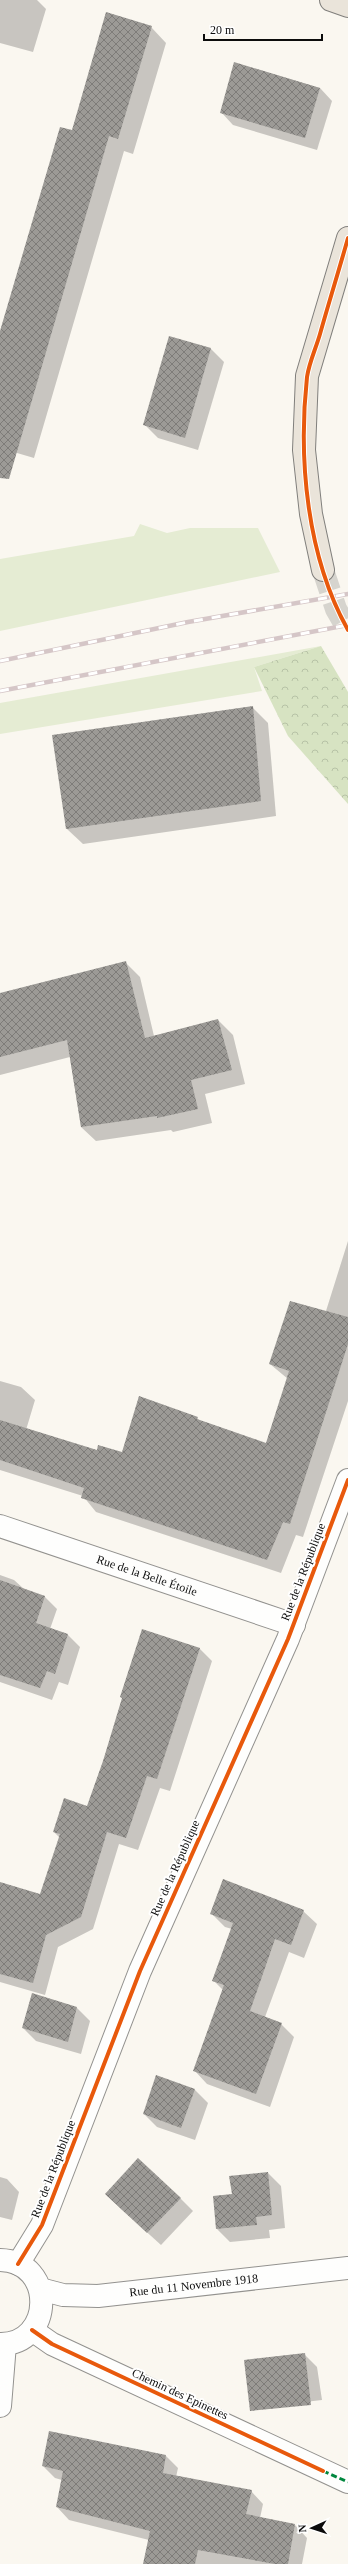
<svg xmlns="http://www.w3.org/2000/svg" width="348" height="2564" viewBox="0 0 348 2564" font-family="Georgia,serif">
  <defs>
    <pattern id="forest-crowns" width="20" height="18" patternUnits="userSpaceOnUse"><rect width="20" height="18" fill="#d7e3c2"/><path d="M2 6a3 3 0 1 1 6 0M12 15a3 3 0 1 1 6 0" fill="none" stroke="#b7c2a6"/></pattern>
    <pattern id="building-cross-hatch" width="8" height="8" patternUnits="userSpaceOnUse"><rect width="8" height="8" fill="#9c9a96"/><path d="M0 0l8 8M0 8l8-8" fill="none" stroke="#7e7c79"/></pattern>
  </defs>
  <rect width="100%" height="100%" fill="#faf7f0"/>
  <!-- grass -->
  <g fill="#e5ecd3">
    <path d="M140,524l27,9 23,-5h68l22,44 -280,59v-72l134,-23z"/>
    <path d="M321,646l-67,21 8,24 -262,43v-31z"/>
  </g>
  <!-- forest -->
  <path fill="url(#forest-crowns)" d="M321,646l27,46v112l-60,-68 -34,-69z"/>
  <!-- shadow -->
  <g fill="#0003">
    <path d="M0,0h37l9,9 -13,43 -33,-9z"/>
    <path d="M151,27l15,16 -33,111 -9,-3 -90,307 -34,-10v-113l72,-203z"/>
    <path d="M235,63l85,25 12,13 -15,49 -84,-25 -12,-13z"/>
    <path d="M170,338l41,11 13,13 -26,88 -40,-12 -13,-13z"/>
    <path d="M252,707l16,16 8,93 -193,28 -16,-15 -14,-93z"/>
    <path d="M125,962l15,15 14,59 64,-16 15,15 12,49 -40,10 7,29 -39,9 -2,-2 -75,11 -15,-14 -11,-70 -70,18v-81z"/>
    <path d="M348,1241v160l-45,136 -7,-2 -15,38 -185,-61 -13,-16 -83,-26v-89l21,6 14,13 -9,30 71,21 26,2 74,-35 4,4 66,22 21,-65 -18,-15 56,-53z"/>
    <path d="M0,1575l14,5 10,9 21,8 12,12 -7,20 18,6 12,12 -12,38 -9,-3 -7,18 -52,-18z"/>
    <path d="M199,1648l13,13 -42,130 -10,-3 -22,62 -19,-6 -26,85 -35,18 -13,48 -45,-13v-99l41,13 19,-58 -6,-6 33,-25z"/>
    <path d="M303,1911l14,13 -13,34 -15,-6 -24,65 16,7 13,13 -24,70 -63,-23 -13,-14 29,-80 -10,-10 19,-51 -7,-2 -14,-14z"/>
    <path d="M33,1995l44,13 13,13 -9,33 -45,-13 -13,-13z"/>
    <path d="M195,2090l13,13 -13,37 -38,-13 -13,-13z"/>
    <path d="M268,2173l13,13 4,42 -16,2 1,8 -40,4 -13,-13 -3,-32 19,-2z"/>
    <path d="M0,2177l7,2 12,13 -7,28 -12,-3z"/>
    <path d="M180,2198l13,13 -32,34 -42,-38z"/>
    <path d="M304,2354l13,13 5,33 -60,7z"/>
    <path d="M50,2432l116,24 12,12 -2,9 75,14 12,13 -3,14 35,7 12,13 -5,26h-158l5,-24 -80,-20 -12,-13 5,-27 -7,-2 -12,-12z"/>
  </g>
  <!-- building -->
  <g fill="url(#building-cross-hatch)">
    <path d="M106,12l46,14 -34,113 -9,-3 -100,343 -9,-1v-147l60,-204 12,3z"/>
    <path d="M234,62l86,26 -15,50 -85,-25z"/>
    <path d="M169,336l42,12 -26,90 -42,-13z"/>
    <path d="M253,706l8,95 -195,28 -14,-94z"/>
    <path d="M126,961l19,77 73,-19 14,51 -41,10 7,29 -41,9v-2l-76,11 -14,-87 -67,17v-64z"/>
    <path d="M290,1301l58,16v27l-58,180 -7,-2 -16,38 -186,-62 3,-10 -84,-28v-40l97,30 1,-5 24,7 17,-56 59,21 -1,2 69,24 23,-72 -20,-7z"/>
    <path d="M0,1580l45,16 -9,27 32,11 -13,40 -8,-3 -7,17 -40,-13z"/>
    <path d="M142,1629l58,19 -43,131 -10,-3 -21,62 -19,-6 -26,85 -35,18 -13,48 -33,-9v-92l40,12 20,-60 -7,-2 11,-34 23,8 16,-45 19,-63 -2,-1z"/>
    <path d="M223,1879l81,31 -13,35 -16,-6 -25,72 32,12 -26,71 -63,-23 31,-86 -12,-4 21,-58 -23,-9z"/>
    <path d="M32,1993l45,14 -9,35 -46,-14z"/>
    <path d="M156,2075l39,14 -14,39 -38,-14z"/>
    <path d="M138,2158l43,40 -34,35 -42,-39z"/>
    <path d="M268,2172l4,43 -16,2 1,8 -41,4 -3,-33 19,-2 -3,-18z"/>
    <path d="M305,2353l6,52 -61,6 -6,-51z"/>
    <path d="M49,2431l117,24 -3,18 89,17 -6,24 49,10 -7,40h-13l-77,-14 -3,14h-52l7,-33 -94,-24 7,-36 -21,-5z"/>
  </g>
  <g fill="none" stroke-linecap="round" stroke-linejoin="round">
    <!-- major-tunnel -->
    <path stroke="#d6d4ce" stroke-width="22" stroke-dasharray="22 11" stroke-linecap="butt" d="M323,570l13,39 12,21"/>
    <defs>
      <g id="minor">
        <path id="s1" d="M0,1526l294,99"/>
        <path d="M0,2260c56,1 54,85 0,84"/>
        <path d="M18,2264l24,-39 98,-254 148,-332 60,-159"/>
        <path id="s2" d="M40,2289l23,6 35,1 250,-28"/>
        <path d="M32,2330l20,14 296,138"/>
        <path d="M0,2406l5,-62"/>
      </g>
      <g id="major">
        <path d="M331,0l17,6"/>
        <path d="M323,570l-12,-56 -7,-64 3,-74 41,-138"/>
      </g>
    </defs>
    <!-- minor casing -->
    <use href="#minor" stroke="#93928f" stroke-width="24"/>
    <!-- major casing -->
    <use href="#major" stroke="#807f7c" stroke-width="24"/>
    <!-- minor -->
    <use href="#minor" stroke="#fefefd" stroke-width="22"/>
    <!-- major -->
    <use href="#major" stroke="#eae4da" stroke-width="22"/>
    <defs>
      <g id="rail">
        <path d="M0,661l188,-39 160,-28"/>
        <path d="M0,691l348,-66"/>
      </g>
    </defs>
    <!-- rail casing -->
    <use href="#rail" stroke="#d5c6c7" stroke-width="4.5"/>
    <!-- rail -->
    <use href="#rail" stroke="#fff" stroke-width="3" stroke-dasharray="9" stroke-linecap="butt"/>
    <!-- quiet -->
    <path stroke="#00873e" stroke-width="3" stroke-dasharray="6 3" stroke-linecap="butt" d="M323,2471l25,11"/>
    <defs>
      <g id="cycleway">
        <path d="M348,238c-9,32 -19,64 -28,96 -4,14 -11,29 -13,43 -9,83 0,180 41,253"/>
        <path d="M18,2264l24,-39 98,-254 148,-332 60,-159"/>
        <path d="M32,2330l20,14 271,127"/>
      </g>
    </defs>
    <!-- cycleway casing -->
    <use href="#cycleway" stroke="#fff" stroke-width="6"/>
    <!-- cycleway -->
    <use href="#cycleway" stroke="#e8590c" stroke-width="4"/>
  </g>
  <g text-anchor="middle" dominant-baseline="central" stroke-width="4" stroke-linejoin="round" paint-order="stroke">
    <!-- street labels -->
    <g font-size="12" fill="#0c0c0c" stroke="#fff">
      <text transform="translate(303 1572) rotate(-69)">Rue de la République</text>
      <text stroke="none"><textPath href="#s1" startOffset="155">Rue de la Belle Étoile</textPath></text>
      <text transform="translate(175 1868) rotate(-66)">Rue de la République</text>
      <text transform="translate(53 2169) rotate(-69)">Rue de la République</text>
      <text stroke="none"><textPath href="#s2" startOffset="155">Rue du 11 Novembre 1918</textPath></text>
      <text transform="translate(180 2394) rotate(25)">Chemin des Epinettes</text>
    </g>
  </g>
  <!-- north arrow -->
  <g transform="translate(312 2528) rotate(267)" stroke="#ffffff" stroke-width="3" paint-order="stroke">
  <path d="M0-3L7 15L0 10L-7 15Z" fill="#0c0c0c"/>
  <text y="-6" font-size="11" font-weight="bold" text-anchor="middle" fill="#0c0c0c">N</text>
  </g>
  <!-- scale -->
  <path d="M204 34v6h118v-6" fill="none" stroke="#0c0c0c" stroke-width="2"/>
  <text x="210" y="34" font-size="12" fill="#0c0c0c" stroke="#ffffff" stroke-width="3" paint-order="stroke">20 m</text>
</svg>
